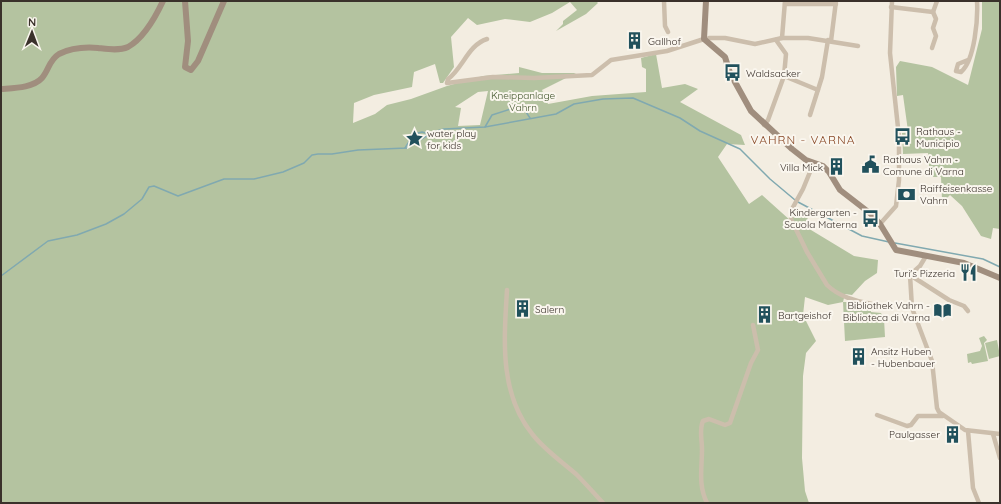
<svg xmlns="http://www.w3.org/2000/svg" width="1001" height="504" viewBox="0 0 1001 504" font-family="Quicksand,sans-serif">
  <rect width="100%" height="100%" fill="#f3ede1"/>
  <!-- green -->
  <g fill="#b4c3a0" fill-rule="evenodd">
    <path d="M1,1h595l2,2 -12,11 -30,17 7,-7v-3l14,-11 -7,-8 -18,11 -22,9 -25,-3 -28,6 -9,-7 -17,19 3,30 -11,16h-3l-5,-19 -21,8 -2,15 -38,8 -20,8 -1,20 22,-9 12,-9 24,-6 36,-13 36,-10 36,-3v-6l23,6h34l-34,17 6,14 44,-8 54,-4v-23l-4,-2 -1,-9 15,-4 6,34 23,-4 13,5 -18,13 61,33 4,10 -18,-1 -9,13 31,47 13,-9 29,26 2,-8 12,2 8,11 -2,4 43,26 24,4 -1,13 -12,8 -13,14 -7,-1 -2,8h15l5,4h8v6l10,1 3,6 1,18 -40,4 -2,-39 -15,3 -23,-8 -2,18 13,26 -10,12 -3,23 -1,82 3,33 4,12h-808zM488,91l-8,34 -22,1 3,-18 -6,-1 23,-15z"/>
    <path d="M982,1h18v228l-7,-1 -2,11 -10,-3 -19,-30 -12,-11 -6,6 -2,-2 -1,-22h-11l-2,-24 -25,1 -1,-21 6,-2 -5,-36 -6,1 -1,-29 4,-6 32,6 36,18 14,-56z"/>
    <path d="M984,336l3,4 -3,3 4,18 -16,3 -1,-2 -3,1 -1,-9 13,-3 2,-5 -3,-8z"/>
    <path d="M997,340l3,16 -11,3 -4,-16z"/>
  </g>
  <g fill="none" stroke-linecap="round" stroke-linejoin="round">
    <!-- stream -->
    <g stroke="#80a9b0" stroke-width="1.5">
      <path d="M529,105l1,1 -4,6 4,6"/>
      <path d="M524,106l1,1"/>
      <path d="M485,127l7,-12 31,-10"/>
      <path d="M405,148l9,-14 8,-2 7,2"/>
      <path d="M798,202l64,34 27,6"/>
      <path d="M895,243l88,16 17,8"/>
      <path d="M1,276l47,-35 29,-6 29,-11 18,-10 18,-15 7,-12 5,-1 24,10 46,-17h30l29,-7 21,-9 8,-8 6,-1h14l26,-4 49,-2 26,-16 11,-3 41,-2 71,-13 18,-10 29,-5 30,-1 47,20 20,13 40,18 30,30 25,21"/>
    </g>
    <!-- street -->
    <g stroke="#ccbeac" stroke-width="4.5">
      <path d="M664,1l1,25 3,6"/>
      <path d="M785,4h51"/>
      <path d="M891,7l42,5 4,-11"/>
      <path d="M782,38l3,-37"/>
      <path d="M487,39c-19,6 -24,29 -39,40l-1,4 46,-6 41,1 58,-3 19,-15 56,-9 37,-12"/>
      <path d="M776,40l10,14 -2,22 34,14"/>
      <path d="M706,41l3,-3h16l30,6 27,-6h26l50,8"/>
      <path d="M831,41l5,-40"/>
      <path d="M932,48l4,-12 -3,-8 3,-9 -3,-7"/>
      <path d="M968,60l-10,4 -2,7 5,1c14,-12 17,-54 16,-71"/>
      <path d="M810,115l12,-38 6,-37"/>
      <path d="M764,125l4,-5 16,-44"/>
      <path d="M811,162l-1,10 -7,17 -11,20 -1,10 16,33 20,33c11,11 30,17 45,19"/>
      <path d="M880,224l16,-18 3,-26v-43l-9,-84 2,-52"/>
      <path d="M910,275l2,33 20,53 5,47 2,4 26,18 35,4"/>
      <path d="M910,275l39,25 15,6 4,5"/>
      <path d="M910,275l10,-9 6,-10"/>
      <path d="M507,290c-3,50 -8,104 26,145 12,15 29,27 43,39 9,9 18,19 27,29"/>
      <path d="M877,415l30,11 4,-1 7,-9h25"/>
      <path d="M968,431l5,57 6,15"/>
      <path d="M993,434l7,24"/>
      <path d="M707,503c-9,-18 -5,-35 -5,-54 0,-10 -3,-19 1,-28l6,-2 16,6 5,-2 21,-60 7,-13 -5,-25"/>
    </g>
    <!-- secondary -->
    <g stroke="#a08e7e" stroke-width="6">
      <path d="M185,1l3,40 -3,26 6,3 7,-9 26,-60"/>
      <path d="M706,1l-2,38 21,18 5,16 21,38 41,38 14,11 17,6 6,6 11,18 31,24 9,10 16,26 68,13 36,15"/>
      <path d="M1,89c12,-1 32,-1 41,-11 7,-8 7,-18 17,-24 12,-6 27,-7 39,-6 9,1 21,3 30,-1 16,-9 28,-31 35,-46"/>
    </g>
  </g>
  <!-- icons -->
  <defs>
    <symbol id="building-bare" viewBox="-9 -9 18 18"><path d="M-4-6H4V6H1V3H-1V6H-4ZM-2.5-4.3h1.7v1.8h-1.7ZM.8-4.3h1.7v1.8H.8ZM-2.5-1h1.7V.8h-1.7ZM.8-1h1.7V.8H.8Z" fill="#21515c" stroke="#faf6ee" stroke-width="2.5" paint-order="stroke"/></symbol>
    <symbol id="bus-bare" viewBox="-9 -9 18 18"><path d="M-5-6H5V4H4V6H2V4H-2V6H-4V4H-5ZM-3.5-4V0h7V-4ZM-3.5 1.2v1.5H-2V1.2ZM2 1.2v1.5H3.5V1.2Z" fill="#21515c" stroke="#faf6ee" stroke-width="2.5" paint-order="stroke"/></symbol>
    <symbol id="sight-bare" viewBox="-9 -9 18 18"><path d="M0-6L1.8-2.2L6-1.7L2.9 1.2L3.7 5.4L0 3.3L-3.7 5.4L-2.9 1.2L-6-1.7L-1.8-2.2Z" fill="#21515c" stroke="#faf6ee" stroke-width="2.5" paint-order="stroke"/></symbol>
    <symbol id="civic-bare" viewBox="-9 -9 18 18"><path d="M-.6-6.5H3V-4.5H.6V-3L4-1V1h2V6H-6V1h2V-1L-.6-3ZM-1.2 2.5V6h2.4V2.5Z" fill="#21515c" stroke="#faf6ee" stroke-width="2.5" paint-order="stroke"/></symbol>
    <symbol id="bank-bare" viewBox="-9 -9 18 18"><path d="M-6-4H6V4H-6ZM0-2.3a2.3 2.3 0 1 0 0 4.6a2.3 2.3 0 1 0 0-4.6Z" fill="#21515c" stroke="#faf6ee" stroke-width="2.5" paint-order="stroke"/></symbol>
    <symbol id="restaurant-bare" viewBox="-9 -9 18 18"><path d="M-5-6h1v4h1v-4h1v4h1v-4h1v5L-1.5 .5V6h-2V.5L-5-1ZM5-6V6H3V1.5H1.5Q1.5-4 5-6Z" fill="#21515c" stroke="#faf6ee" stroke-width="2.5" paint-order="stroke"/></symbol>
    <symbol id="library-bare" viewBox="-9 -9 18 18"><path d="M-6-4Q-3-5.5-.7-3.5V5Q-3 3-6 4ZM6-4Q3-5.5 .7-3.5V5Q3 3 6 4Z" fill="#21515c" stroke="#faf6ee" stroke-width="2.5" paint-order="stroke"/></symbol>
  </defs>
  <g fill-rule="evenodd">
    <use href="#building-bare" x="622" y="28" width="25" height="25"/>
    <use href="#bus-bare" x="720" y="60" width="25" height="25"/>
    <use href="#bus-bare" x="890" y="124" width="25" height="25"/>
    <use href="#sight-bare" x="402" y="126" width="25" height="25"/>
    <use href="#civic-bare" x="858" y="152" width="25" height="25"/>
    <use href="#building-bare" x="824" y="154" width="25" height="25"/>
    <use href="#bank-bare" x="894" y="182" width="25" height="25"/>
    <use href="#bus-bare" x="858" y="206" width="25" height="25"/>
    <use href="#restaurant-bare" x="956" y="260" width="25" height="25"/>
    <use href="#building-bare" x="510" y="296" width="25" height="25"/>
    <use href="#library-bare" x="930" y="298" width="25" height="25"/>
    <use href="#building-bare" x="752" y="302" width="25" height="25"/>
    <use href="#building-bare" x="846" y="344" width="25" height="25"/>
    <use href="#building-bare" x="940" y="422" width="25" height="25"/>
  </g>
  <g text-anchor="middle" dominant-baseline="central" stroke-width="4" stroke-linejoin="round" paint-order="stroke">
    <!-- poi labels -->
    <g font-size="10" fill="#3a312b" stroke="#faf6ee" text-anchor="start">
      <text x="648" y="41">Gallhof</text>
      <text x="746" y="73">Waldsacker</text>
      <text x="916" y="131">Rathaus -<tspan x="916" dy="12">Municipio</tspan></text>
      <text x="427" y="133">water play<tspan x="427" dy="12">for kids</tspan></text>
      <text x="883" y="159">Rathaus Vahrn -<tspan x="883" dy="12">Comune di Varna</tspan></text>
      <text x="823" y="167" text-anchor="end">Villa Mick</text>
      <text x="920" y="188">Raiffeisenkasse<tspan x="920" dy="12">Vahrn</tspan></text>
      <text x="857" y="212" text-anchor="end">Kindergarten -<tspan x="857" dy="12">Scuola Materna</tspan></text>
      <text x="955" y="273" text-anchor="end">Turi's Pizzeria</text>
      <text x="930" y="305" text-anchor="end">Bibliothek Vahrn -<tspan x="930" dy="12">Biblioteca di Varna</tspan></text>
      <text x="535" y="309">Salern</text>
      <text x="778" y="315">Bartgeishof</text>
      <text x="871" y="351">Ansitz Huben<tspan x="871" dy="12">- Hubenbauer</tspan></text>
      <text x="940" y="434" text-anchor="end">Paulgasser</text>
    </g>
    <!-- park labels -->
    <g font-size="10" fill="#45582f" stroke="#faf6ee">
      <text x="523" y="95">Kneippanlage<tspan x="523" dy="12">Vahrn</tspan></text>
    </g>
    <!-- quarter labels -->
    <g font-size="12" letter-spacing="1" fill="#884725" stroke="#faf6ee">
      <text x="803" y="139">VAHRN - VARNA</text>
    </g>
  </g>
  <!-- border -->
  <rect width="1001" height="504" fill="none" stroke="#3a312b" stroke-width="4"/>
  <!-- north arrow -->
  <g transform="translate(32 32) rotate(1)" stroke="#faf6ee" stroke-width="3" paint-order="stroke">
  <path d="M0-3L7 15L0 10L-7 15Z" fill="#3a312b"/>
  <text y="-6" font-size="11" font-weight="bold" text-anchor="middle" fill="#3a312b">N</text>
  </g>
</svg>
